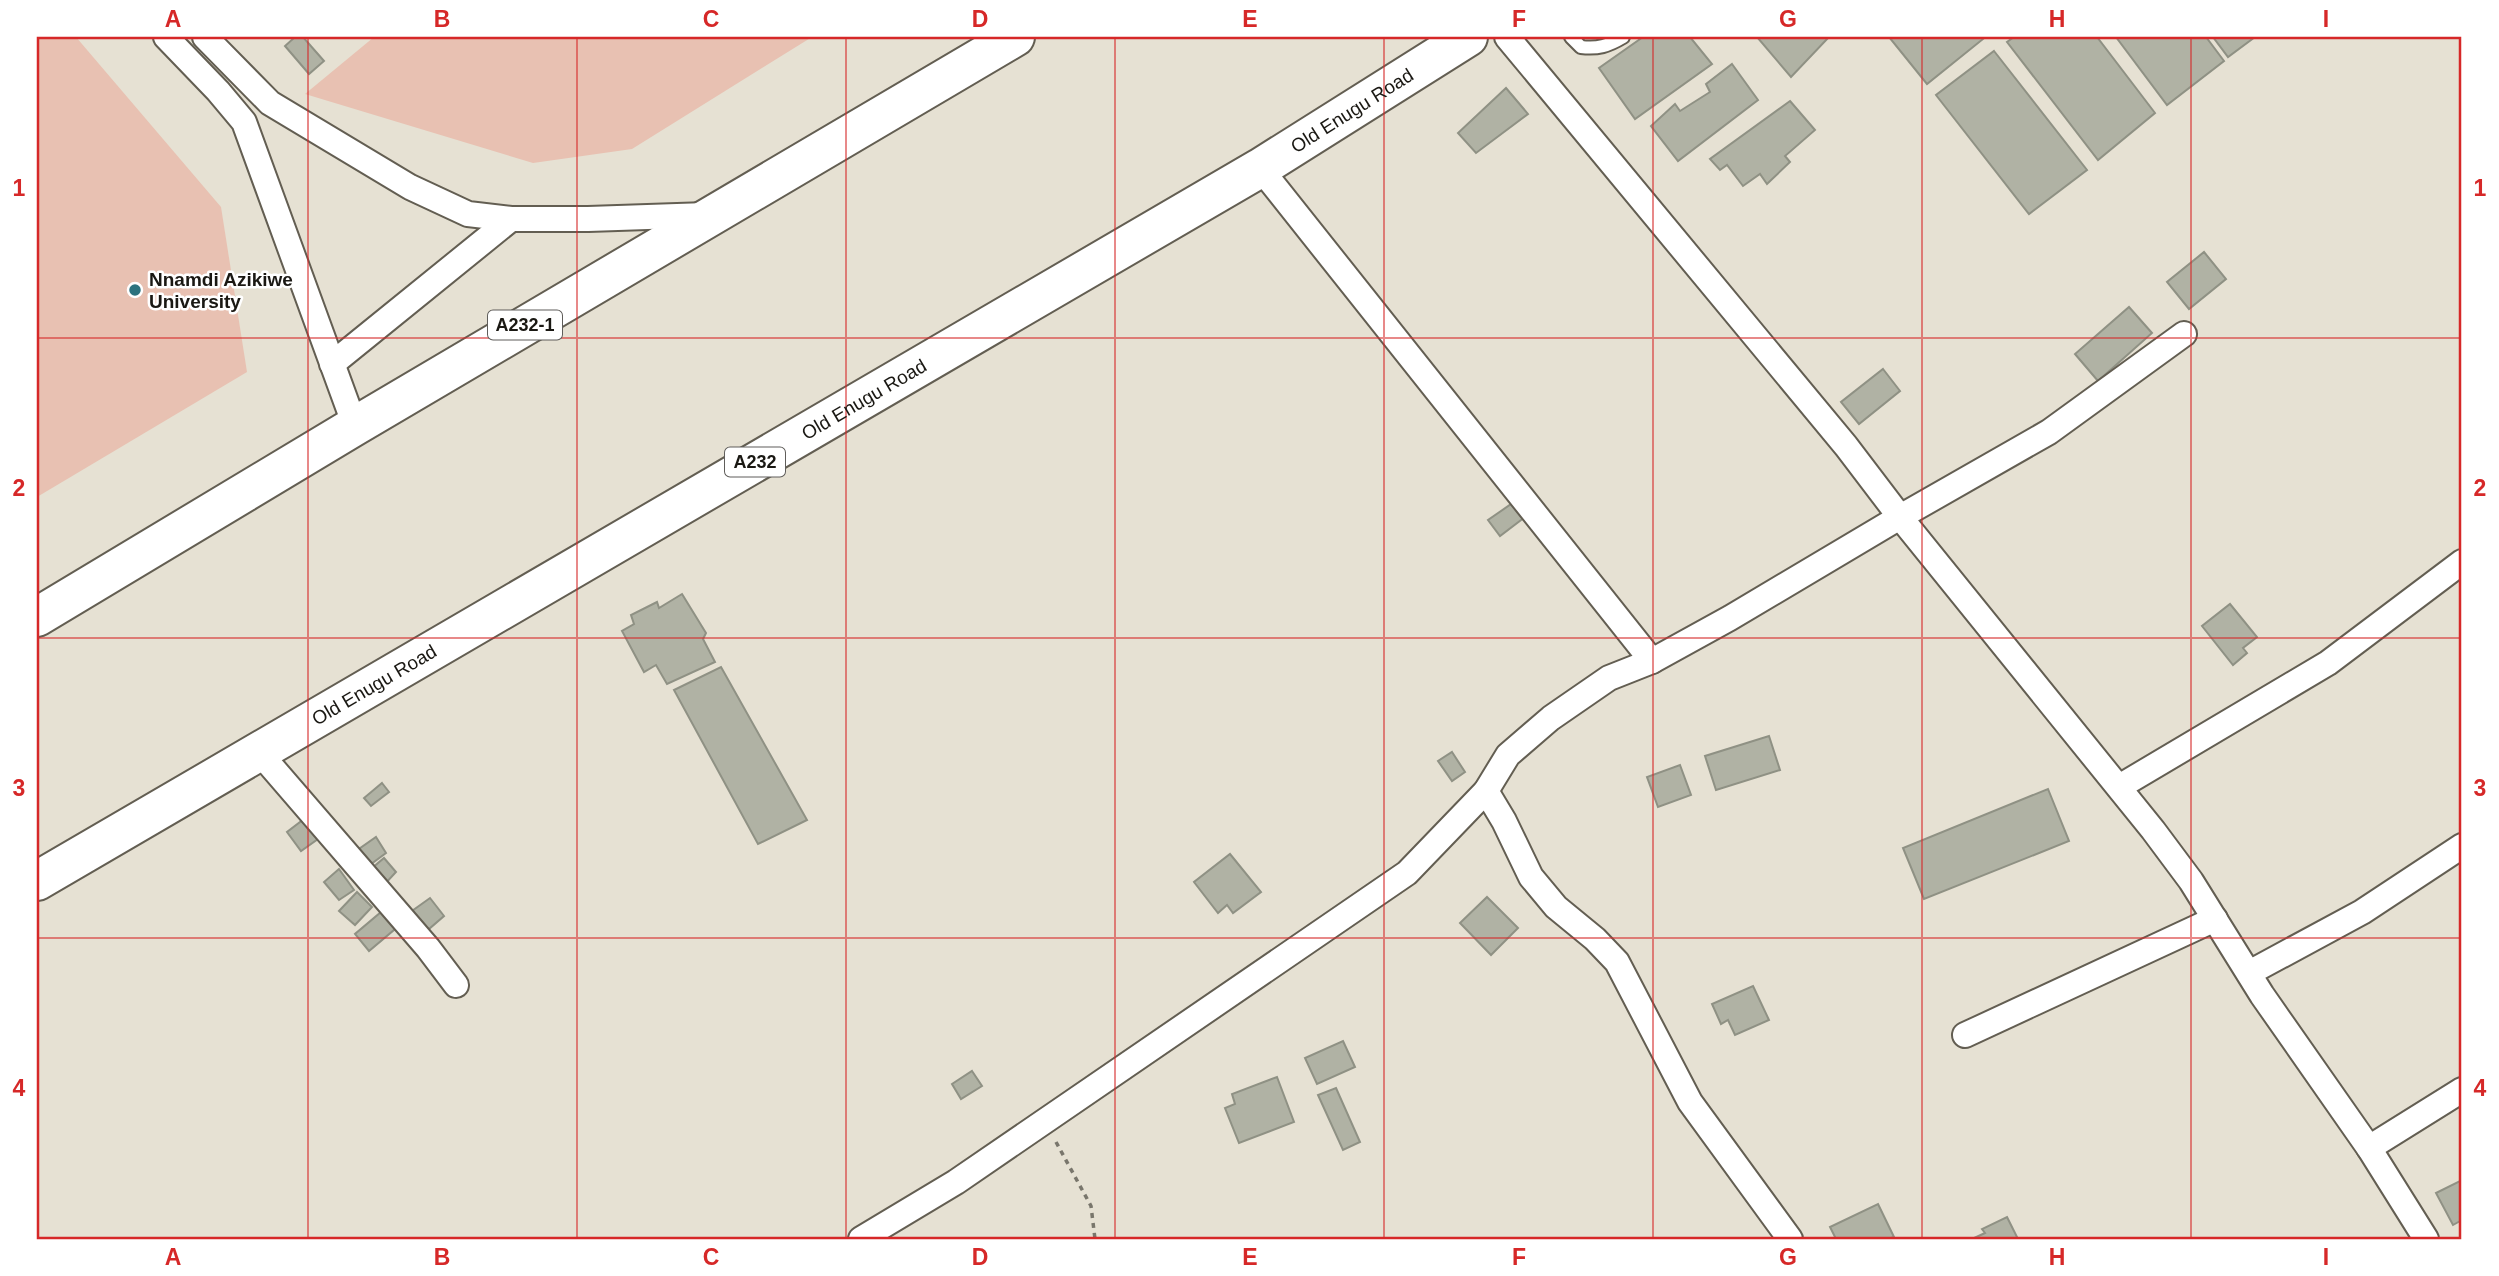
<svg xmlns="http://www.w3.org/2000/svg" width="2499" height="1276" viewBox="0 0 2499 1276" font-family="Arial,sans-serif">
  <rect width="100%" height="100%" fill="#e6e1d3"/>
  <!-- green -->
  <g fill="#e8c1b2">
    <path d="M37,37h39l145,170 26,165 -210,125z"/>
    <path d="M374,37h438l-180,112 -99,14 -228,-69z"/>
  </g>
  <!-- building -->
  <g fill="#b0b2a4" stroke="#8f9184" stroke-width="2">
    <path d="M295,37h8l21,24 -15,13 -24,-28z"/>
    <path d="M1643,37h47l22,27 -77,55 -36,-51z"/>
    <path d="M1757,37h72l-38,40z"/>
    <path d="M1889,37h92l2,2 -56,45z"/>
    <path d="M2014,37h83l58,76 -57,47 -91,-118z"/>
    <path d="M2116,37h90l18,24 -57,44z"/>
    <path d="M2213,37h42l-27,20z"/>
    <path d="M1994,51l93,119 -58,44 -93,-119z"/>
    <path d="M1732,64l26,36 -80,61 -27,-35 24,-22 5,7 30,-19 -4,-8z"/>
    <path d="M1506,88l22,26 -52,39 -18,-20z"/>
    <path d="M1790,101l25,29 -30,26 5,6 -23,22 -7,-10 -17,12 -16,-21 -7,5 -10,-11z"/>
    <path d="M2204,252l22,27 -37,30 -22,-27z"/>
    <path d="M2129,307l23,26 -54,48 -23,-27z"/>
    <path d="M1883,369l17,22 -41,33 -18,-22z"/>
    <path d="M1514,502l11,15 -25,19 -12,-16z"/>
    <path d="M682,594l24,39 -3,6 12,23 -48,22 -11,-19 -12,7 -22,-41 12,-7 -3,-9 26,-13 2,6z"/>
    <path d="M2230,604l27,33 -14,11 4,5 -14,12 -31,-39z"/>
    <path d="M721,667l86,153 -49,24 -84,-154z"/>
    <path d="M1769,736l11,34 -64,20 -11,-34z"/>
    <path d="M1452,752l13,20 -13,9 -14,-20z"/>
    <path d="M1680,765l11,30 -33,12 -11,-30z"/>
    <path d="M382,783l7,9 -18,14 -7,-8z"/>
    <path d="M2048,789l21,52 -145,58 -21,-51z"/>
    <path d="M304,819l14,20 -17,12 -14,-19z"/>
    <path d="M376,837l10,16 -19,14 -11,-16z"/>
    <path d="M1230,854l31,38 -28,21 -6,-8 -9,8 -24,-31z"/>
    <path d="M384,858l12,14 -12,13 -13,-16z"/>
    <path d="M339,869l15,21 -15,10 -15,-18z"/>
    <path d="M357,892l15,15 -17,18 -16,-14z"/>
    <path d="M1487,897l31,31 -27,27 -31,-32z"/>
    <path d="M430,898l14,18 -22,19 -17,-19z"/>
    <path d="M387,907l14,17 -32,27 -14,-17z"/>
    <path d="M1753,986l16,34 -34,15 -7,-15 -7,4 -9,-20z"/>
    <path d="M1343,1041l12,26 -38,17 -12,-26z"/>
    <path d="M972,1071l10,15 -21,13 -9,-15z"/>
    <path d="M1277,1077l17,45 -55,21 -14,-35 10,-4 -3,-10z"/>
    <path d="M1336,1088l24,54 -17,8 -25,-55z"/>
    <path d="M2462,1180v40l-9,5 -17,-32z"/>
    <path d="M1878,1204l16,33 -6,2h-52l-6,-12z"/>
    <path d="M2007,1217l11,22h-46l13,-6 -3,-4z"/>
  </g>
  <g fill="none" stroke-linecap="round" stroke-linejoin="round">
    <defs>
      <path id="lane" d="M1571,37l10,10c17,2 27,-1 42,-10"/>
      <g id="street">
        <path d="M166,37l52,54 26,31 111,304"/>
        <path d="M205,37l65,66 140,84 58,27 43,5h77l119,-4"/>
        <path d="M1507,37l339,409 54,71 253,313 38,51 71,114 107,153 57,91"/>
        <path d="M1260,168l392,493"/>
        <path d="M332,364l179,-145"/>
        <path d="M258,751l170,197 28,37"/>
        <path d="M2119,787l209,-124 134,-101"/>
        <path d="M1486,791l18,30 27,56 25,30 39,32 22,23 73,140 100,137"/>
        <path d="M2249,973l113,-61 100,-66"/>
        <path d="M1965,1035l250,-116"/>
        <path d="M2369,1148l93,-58"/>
        <path d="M861,1239l95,-57 451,-309 79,-82 22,-36 43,-37 58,-40 43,-17 78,-43 170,-101 149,-85 135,-98"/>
      </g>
      <g id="primary">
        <path id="s1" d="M37,881l1223,-713 208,-131"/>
      </g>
      <path id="highway" d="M37,617l318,-191 660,-389"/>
    </defs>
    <!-- lane casing -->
    <use href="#lane" stroke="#635e52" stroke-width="16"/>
    <!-- street casing -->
    <use href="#street" stroke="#635e52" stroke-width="28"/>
    <!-- primary casing -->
    <use href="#primary" stroke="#635e52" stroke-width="42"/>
    <!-- highway casing -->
    <use href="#highway" stroke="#635e52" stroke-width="42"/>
    <!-- path -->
    <path stroke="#79766c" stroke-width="3.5" stroke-dasharray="5 5" stroke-linecap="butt" d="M1056,1142l35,64 4,33"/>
    <!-- lane -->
    <use href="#lane" stroke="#fff" stroke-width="12"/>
    <!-- street -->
    <use href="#street" stroke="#fff" stroke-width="24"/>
    <!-- primary -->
    <use href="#primary" stroke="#fff" stroke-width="38"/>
    <!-- highway -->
    <use href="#highway" stroke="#fff" stroke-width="38"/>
  </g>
  <!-- grid -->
  <path fill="none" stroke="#d62828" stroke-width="2" stroke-opacity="0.55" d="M308,37v1202M577,37v1202M846,37v1202M1115,37v1202M1384,37v1202M1653,37v1202M1922,37v1202M2191,37v1202M37,338h2425M37,638h2425M37,938h2425"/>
  <!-- markers -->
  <circle fill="#2b727e" stroke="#fff" stroke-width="2.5" cx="135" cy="290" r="7"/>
  <g text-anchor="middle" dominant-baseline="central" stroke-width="5" stroke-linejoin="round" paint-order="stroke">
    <!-- shield labels -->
    <g fill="#fff" stroke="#5f5d5a" stroke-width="2">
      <rect x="488" y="310.5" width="74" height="29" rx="5"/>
      <rect x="725" y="447.5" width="60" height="29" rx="5"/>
    </g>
    <g font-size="18" font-weight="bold" fill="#1a1813">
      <text x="525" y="325">A232-1</text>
      <text x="755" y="462">A232</text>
    </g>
    <!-- street labels -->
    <g font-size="19" fill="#1a1813" stroke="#fff">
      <text stroke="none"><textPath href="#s1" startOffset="1524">Old Enugu Road</textPath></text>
      <text stroke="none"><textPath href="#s1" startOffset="957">Old Enugu Road</textPath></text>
      <text stroke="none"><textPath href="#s1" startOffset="390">Old Enugu Road</textPath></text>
    </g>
    <!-- poi labels -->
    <g font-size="19" font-weight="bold" fill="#1a1813" stroke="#fff" text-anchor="start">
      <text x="149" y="279">Nnamdi Azikiwe<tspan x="149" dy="22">University</tspan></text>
    </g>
  </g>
  <!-- border -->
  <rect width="2499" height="1276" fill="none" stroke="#ffffff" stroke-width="77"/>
  <rect x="38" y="38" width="2422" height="1200" fill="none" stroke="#d62828" stroke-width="2.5"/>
  <g font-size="23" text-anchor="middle" font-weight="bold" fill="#d62828">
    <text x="173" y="27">A</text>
    <text x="442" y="27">B</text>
    <text x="711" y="27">C</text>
    <text x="980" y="27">D</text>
    <text x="1250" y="27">E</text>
    <text x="1519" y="27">F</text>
    <text x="1788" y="27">G</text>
    <text x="2057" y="27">H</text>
    <text x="2326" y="27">I</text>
    <text x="19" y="196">1</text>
    <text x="2480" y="196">1</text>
    <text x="19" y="496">2</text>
    <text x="2480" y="496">2</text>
    <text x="19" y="796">3</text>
    <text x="2480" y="796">3</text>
    <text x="19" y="1096">4</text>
    <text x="2480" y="1096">4</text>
    <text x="173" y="1265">A</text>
    <text x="442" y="1265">B</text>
    <text x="711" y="1265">C</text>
    <text x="980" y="1265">D</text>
    <text x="1250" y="1265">E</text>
    <text x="1519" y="1265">F</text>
    <text x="1788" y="1265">G</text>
    <text x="2057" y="1265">H</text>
    <text x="2326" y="1265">I</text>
  </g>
</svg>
